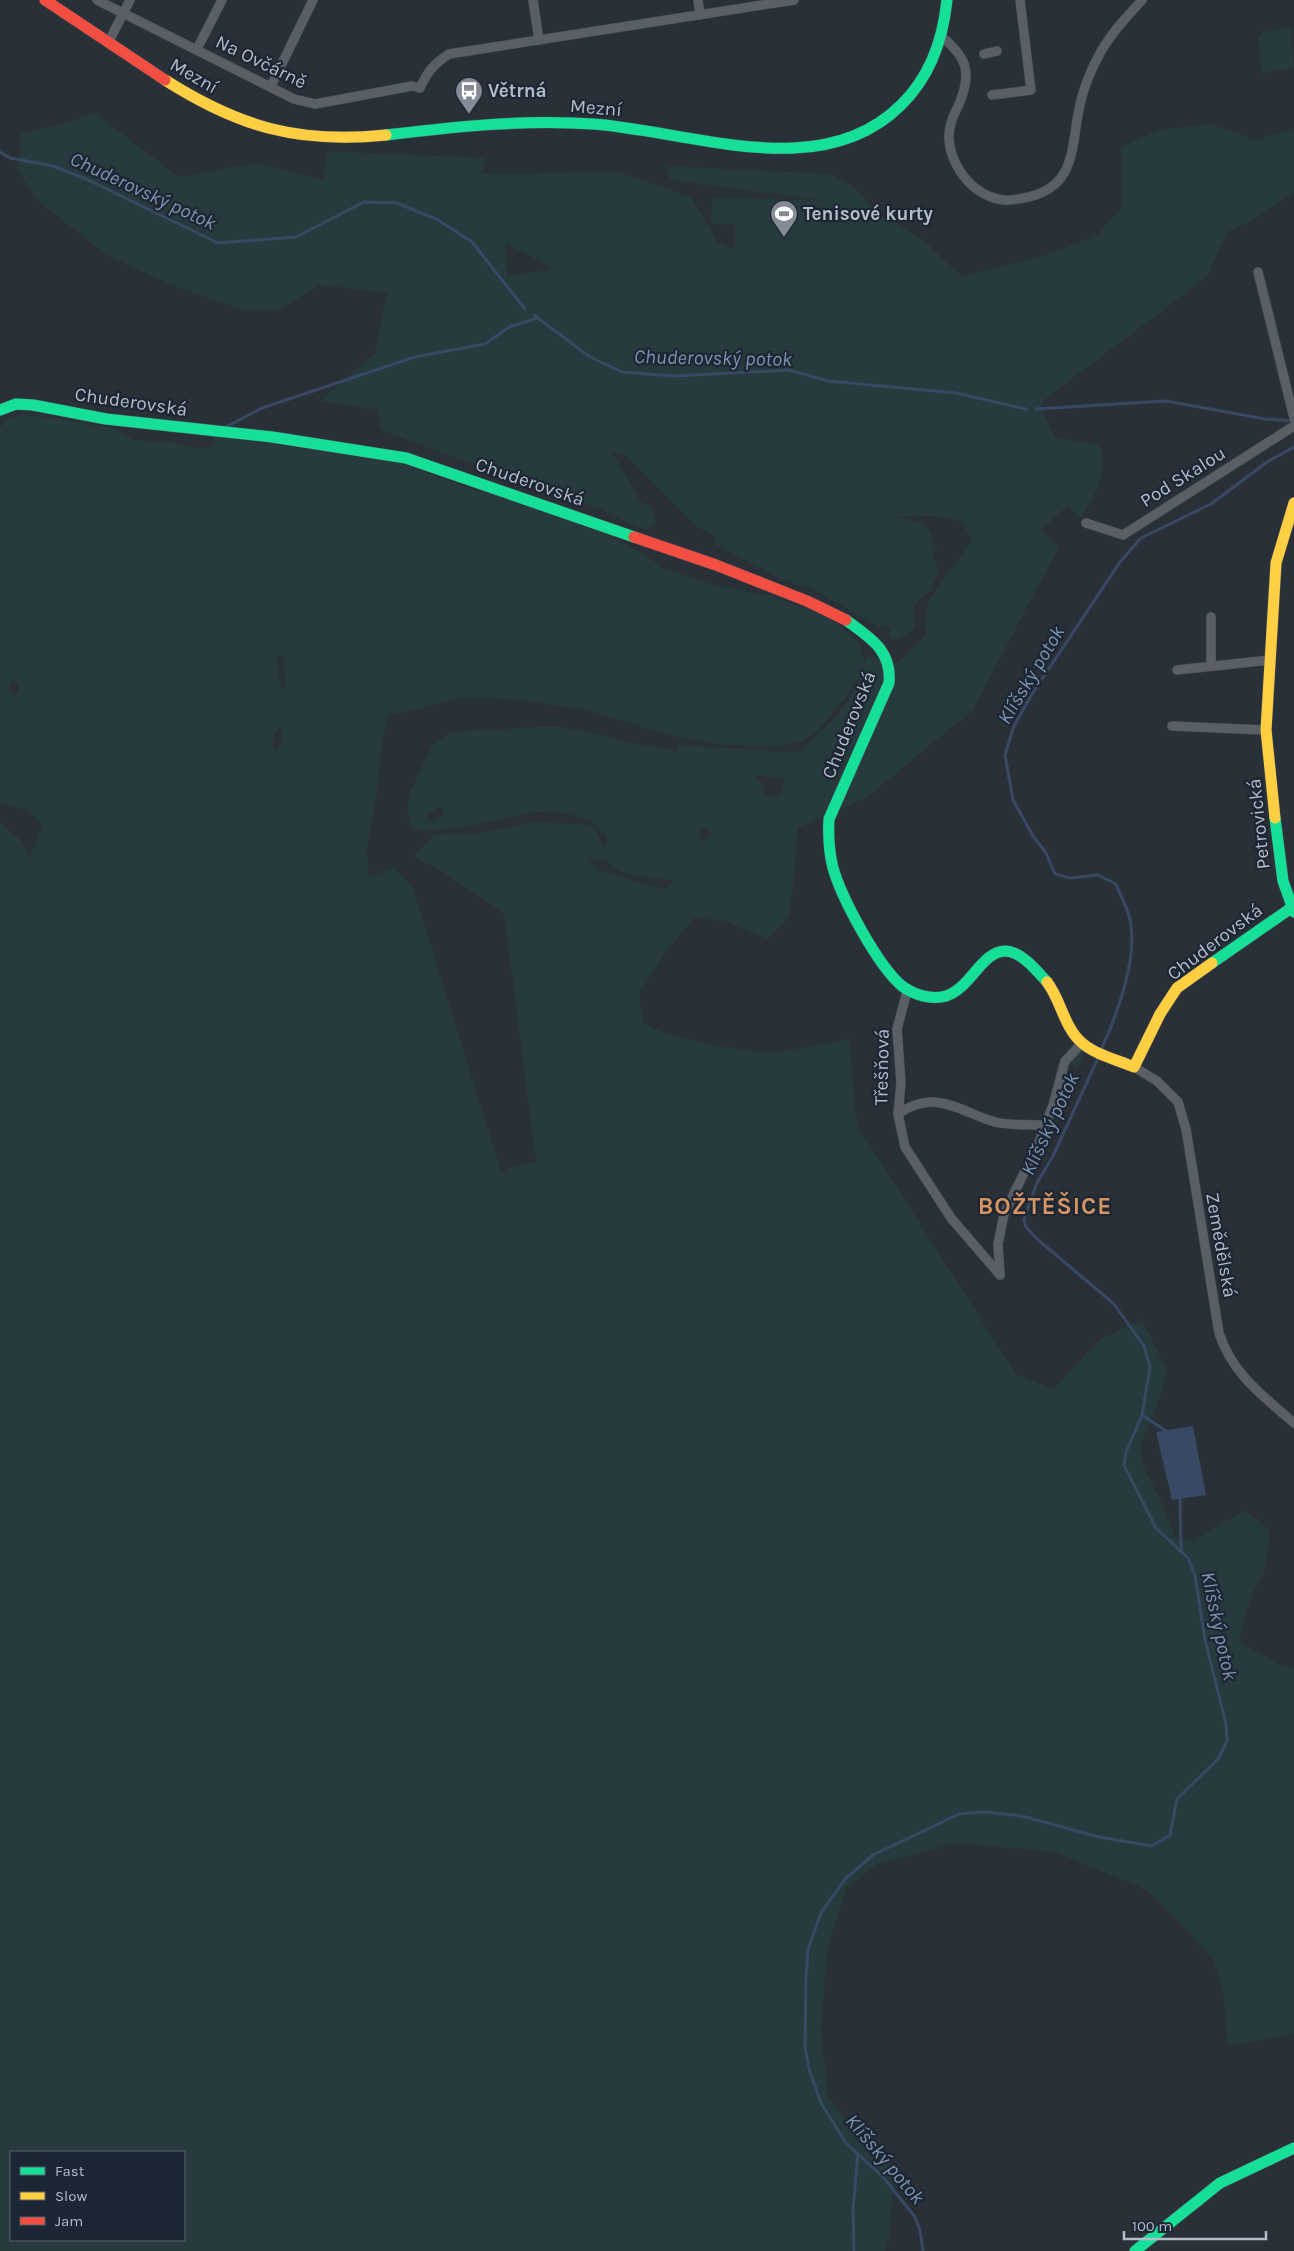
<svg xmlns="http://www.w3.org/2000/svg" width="1294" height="2251" viewBox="0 0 1294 2251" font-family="Karla,sans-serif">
  <rect width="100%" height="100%" fill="#2a3038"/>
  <!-- green -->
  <g fill="#273a3e" fill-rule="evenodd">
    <path d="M1291,27l3,41 -32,5 -4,-35 4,-6z"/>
    <path d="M95,113l84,64 78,-14 66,17 5,-29 157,7 -2,16 136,-2 72,25 27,45 17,8v-25l-24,-2 2,-26 113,4 -155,-21 -5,-14 164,8 25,13 22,26 48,28 37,36 90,-24 45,-18 24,-27v-61l37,-17 53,-6 45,16 38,-12v65l-39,26 -28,13 -20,45 -164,124 1,14 12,23 42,6c15,24 -5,52 -17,74l-14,-12 -25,24 17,17 -87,164 -106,87 -68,30 -8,88 -22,23 -43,-18 -31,-3 -29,35 -26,41 5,30 26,11 53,12 50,6 76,-14 8,86 159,249 37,15 46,-49 43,-21 25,52 -7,27 -20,49 4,20 19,38 12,32 19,3 51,-30 25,21 -5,39 -13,24 -14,48 42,22 14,4v366l-66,12 -5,-54 -11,-35 -67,-68 -90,-37 -100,-9 -78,22 -30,22 -20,63 -6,79 7,68 37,44 33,28 -8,47 -1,23 -4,12h-885v-1428l22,18 8,17 12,-32c-11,-20 -22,-17 -42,-24v-375l9,-8 15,-5 89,14 21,12 36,2 34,7 8,-4 3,-9 97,14 69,5 90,34 49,13 87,33 40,21 16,12 55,18 53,10 51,19 17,10 15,13 5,7 6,18 3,-7 29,7 28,-28 3,-34 44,-61 -11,-19 -28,-5 -36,1 26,6 8,9v8l6,8 -5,8 7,13 -8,21 -17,15 -1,6 2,14c-5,9 -12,13 -22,15l-5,-6 3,-5 -5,-3 -8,1 -65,-38 -32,-10 -67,-35 2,-7 -19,-10 -70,-70 -15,-5 29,50 13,6 2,16 -10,5 -9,-2 -40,-19 -75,-25 -141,-53 -3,-20 -58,-9 55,-48 12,-60 -67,-8 -43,26 -33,-1 -73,-25 -66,-31 -68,-54 -19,-29 3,-38 37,-8zM505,243l48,25 1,1 -47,7zM283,655l3,32h-6l-3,-31zM862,672c-11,33 -38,59 -65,81l-119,-8 -3,9 -3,-4 -25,-5 -5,1 -56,-15 -26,-4h-24l-86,5 -18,13 -22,47 -3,23 4,13 3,2 17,1 41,-5 55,-13 27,-2 37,9 16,16 -2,13 -13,-24 -57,-3 -56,11 -46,2 -19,22 26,13 64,43 32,249 -29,6 -5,6 -89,-286 -19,-20 -25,8 -2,-29 8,-42 7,-61 5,-25 3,-5 28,-4 38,-12 57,1 73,11 89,27 50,8 58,1 21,-5 14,-10 26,-31zM15,680l5,9 -4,6 -6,-4v-7zM281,726l1,14 -6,12c-6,-10 -3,-19 5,-26zM752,775l32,4 -2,16 -18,1v-12zM438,808l6,1c0,7 -9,12 -16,11l-2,-4zM705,828l4,1 2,5 -5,6 -7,-2 1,-7zM605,859c10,17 51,20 70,21l-10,10 -61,-18 -16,-11zM11,2152h173v88h-173z"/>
    <path d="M1082,1048l4,1 -8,18 -10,-4z"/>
    <path d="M1057,1102l9,4 -7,15 -6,-4z"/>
  </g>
  <!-- water -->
  <path fill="#384963" d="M1193,1426l13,69 -34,5 -16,-68z"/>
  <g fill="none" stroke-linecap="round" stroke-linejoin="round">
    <!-- stream -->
    <g stroke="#384963" stroke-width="3">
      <path d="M0,152l10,6 43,8 33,13 132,64 78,-6 68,-35 33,1 41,17 34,22 53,67"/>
      <path d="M534,315l56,42 32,15 52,4 115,-6 39,11 128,12 70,16"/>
      <path d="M1036,409l130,-8 99,18 28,2"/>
      <path d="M224,428l38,-20 153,-51 70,-13 24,-17 29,-9"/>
      <path d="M1101,1050c16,-35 39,-96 28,-134 -3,-11 -9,-21 -13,-32l-18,-9 -28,3 -15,-4 -9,-21 -13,-17 -20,-36 -8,-45 9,-29 18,-32 88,-132 21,-24 70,-34 56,-42 27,-15"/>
      <path d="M1142,1415l24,16v2"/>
      <path d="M1180,1496l1,56"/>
      <path d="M854,2251l-1,-43 5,-54"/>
      <path d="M923,2251l-3,-21 -5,-13 -32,-40 -37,-34 -25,-40 -12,-34 -4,-21 1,-71 2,-28 13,-36 24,-34 28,-24 86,-41 25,-2 38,4 77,21 53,9 18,-11 7,-36 41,-40 9,-18 -1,-17 -21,-84 -10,-65 -7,-17 -32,-30 -32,-63 2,-13 16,-37 8,-48 -6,-21 -30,-42 -77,-65 -11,-12 -2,-8 13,-36 16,-27 46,-100"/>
    </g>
    <defs>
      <g id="street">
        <path d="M97,0l197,99 21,5 97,-18 8,2c7,-16 15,-25 29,-34l345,-54"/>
        <path d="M533,0l6,40"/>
        <path d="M698,0l2,15"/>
        <path d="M942,37c23,19 30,33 19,62 -2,7 -7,14 -9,21 -11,30 11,66 39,77 12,5 21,3 33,1 56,-10 46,-56 57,-98 4,-15 10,-30 17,-43 11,-22 28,-39 44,-57"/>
        <path d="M108,43l22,-43"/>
        <path d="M197,49l25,-49"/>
        <path d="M984,54l13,-3"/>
        <path d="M271,86l42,-86"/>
        <path d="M992,95l39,-5 -11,-90"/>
        <path d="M1258,272l36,146"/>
        <path d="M1086,523l37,12 171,-109"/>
        <path d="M1211,666v-49"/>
        <path d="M1177,670l93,-10"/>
        <path d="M1172,726l94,4"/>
        <path d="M1134,1067l23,14 21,21 8,27 33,204c14,42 43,62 75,90"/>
        <path d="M898,1114l3,-31 -4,-54 10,-38"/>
        <path d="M1000,1275l-49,-57 -46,-71 -7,-33c38,-26 60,-3 97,8 15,4 34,2 50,3"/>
        <path d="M1000,1275l-2,-31 6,-30 35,-72 14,-37 12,-44 17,-18"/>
      </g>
      <g id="fast">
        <path d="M386,135c68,-8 138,-16 207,-11 98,7 228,61 308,-19 29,-28 42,-66 46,-105"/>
        <path d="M0,410l16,-6 17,1 73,14 166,18 134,21 228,79"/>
        <path d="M846,620c24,18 46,30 43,63l-60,136c-1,17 0,33 4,49 9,31 45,98 69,118 12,9 29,14 44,10 25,-8 35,-44 59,-45 16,0 32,20 42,31"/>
        <path d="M1275,818l8,63 11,31"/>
        <path d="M1212,963l82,-57"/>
        <path d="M1135,2251l85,-68 74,-35"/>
      </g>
      <g id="slow">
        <path d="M165,80c74,47 133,64 221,55"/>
        <path d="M1275,818l-9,-88 10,-167 18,-60"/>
        <path d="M1047,982c14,18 17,45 34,60 14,13 37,18 53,25l26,-53 17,-26 35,-25"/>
      </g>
      <g id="jam">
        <path d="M45,0l120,80"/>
        <path d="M634,537l82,28 91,36 39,19"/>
      </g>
    </defs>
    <!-- street casing -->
    <use href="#street" stroke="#484c53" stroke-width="10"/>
    <!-- fast casing -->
    <use href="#fast" stroke="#484c53" stroke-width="12"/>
    <!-- slow casing -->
    <use href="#slow" stroke="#484c53" stroke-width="12"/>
    <!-- jam casing -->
    <use href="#jam" stroke="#484c53" stroke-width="12"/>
    <!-- street -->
    <use href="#street" stroke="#5a5e66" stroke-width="9"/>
    <!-- fast -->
    <use href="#fast" stroke="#16e098" stroke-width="11"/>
    <!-- slow -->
    <use href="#slow" stroke="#ffcf43" stroke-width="11"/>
    <!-- jam -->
    <use href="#jam" stroke="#f24e42" stroke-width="11"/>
  </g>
  <!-- icons -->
  <defs>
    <symbol id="bus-pin" viewBox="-11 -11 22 30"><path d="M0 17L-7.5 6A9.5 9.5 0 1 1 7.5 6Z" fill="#848b96" stroke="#1d2633"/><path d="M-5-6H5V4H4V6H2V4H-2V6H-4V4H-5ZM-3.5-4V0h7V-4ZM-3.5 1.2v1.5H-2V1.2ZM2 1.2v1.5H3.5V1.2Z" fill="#fff"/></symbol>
    <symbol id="stadium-pin" viewBox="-11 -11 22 30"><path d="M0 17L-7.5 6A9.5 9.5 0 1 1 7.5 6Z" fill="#848b96" stroke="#1d2633"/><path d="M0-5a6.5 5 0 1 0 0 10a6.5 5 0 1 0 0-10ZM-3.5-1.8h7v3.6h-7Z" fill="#fff"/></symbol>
  </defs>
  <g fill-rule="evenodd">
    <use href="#bus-pin" x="453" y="75" width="32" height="43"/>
    <use href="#stadium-pin" x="768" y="198" width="32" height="43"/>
  </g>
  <g text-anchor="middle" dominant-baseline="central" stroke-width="4.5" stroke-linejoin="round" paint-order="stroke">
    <!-- street labels -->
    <g font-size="19" fill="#b4bcc9" stroke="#1d2633">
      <text transform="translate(261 62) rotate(26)">Na Ovčárně</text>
      <text transform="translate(194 76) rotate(30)">Mezní</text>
      <text transform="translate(596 108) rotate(5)">Mezní</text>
      <text transform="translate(131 402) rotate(8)">Chuderovská</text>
      <text transform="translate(1183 477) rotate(-32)">Pod Skalou</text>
      <text transform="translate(530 482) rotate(19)">Chuderovská</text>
      <text transform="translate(849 725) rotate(-68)">Chuderovská</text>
      <text transform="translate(1259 824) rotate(-96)">Petrovická</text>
      <text transform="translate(1215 942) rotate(-37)">Chuderovská</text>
      <text transform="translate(882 1067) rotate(-89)">Třešňová</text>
      <text transform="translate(1221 1245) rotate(80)">Zemědělská</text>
    </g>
    <!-- poi labels -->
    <g font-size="19" font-weight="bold" fill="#b4bcc9" stroke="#1d2633" text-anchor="start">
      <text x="488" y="91">Větrná</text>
      <text x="803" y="214">Tenisové kurty</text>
    </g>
    <!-- water labels -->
    <g font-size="20" font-style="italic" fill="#7c92b1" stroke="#1d2633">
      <text transform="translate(143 191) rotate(25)">Chuderovský potok</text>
      <text transform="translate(713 358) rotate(1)">Chuderovský potok</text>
      <text transform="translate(1031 675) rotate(-59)">Klíšský potok</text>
      <text transform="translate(1050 1124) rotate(-65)">Klíšský potok</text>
      <text transform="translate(1219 1626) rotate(78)">Klíšský potok</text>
      <text transform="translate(885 2159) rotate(50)">Klíšský potok</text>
    </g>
    <!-- district labels -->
    <g font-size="24" font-weight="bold" letter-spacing="1" fill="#d59563" stroke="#1d2633">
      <text x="1045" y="1206">BOŽTĚŠICE</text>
    </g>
  </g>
  <!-- legend -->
  <rect x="10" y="2151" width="175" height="90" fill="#1d2633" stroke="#59626f"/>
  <rect x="20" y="2167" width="25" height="8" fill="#16e098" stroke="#59626f"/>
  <text x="55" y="2176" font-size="15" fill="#b4bcc9">Fast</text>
  <rect x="20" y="2192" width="25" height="8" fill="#ffcf43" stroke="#59626f"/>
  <text x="55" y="2201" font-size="15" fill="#b4bcc9">Slow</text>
  <rect x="20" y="2217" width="25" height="8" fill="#f24e42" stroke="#59626f"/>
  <text x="55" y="2226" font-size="15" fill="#b4bcc9">Jam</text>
  <!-- scale -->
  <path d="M1124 2231v8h142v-8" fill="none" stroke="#b4bcc9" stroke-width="2.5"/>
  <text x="1132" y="2231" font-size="15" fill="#b4bcc9" stroke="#1d2633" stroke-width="4" paint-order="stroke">100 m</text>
</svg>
